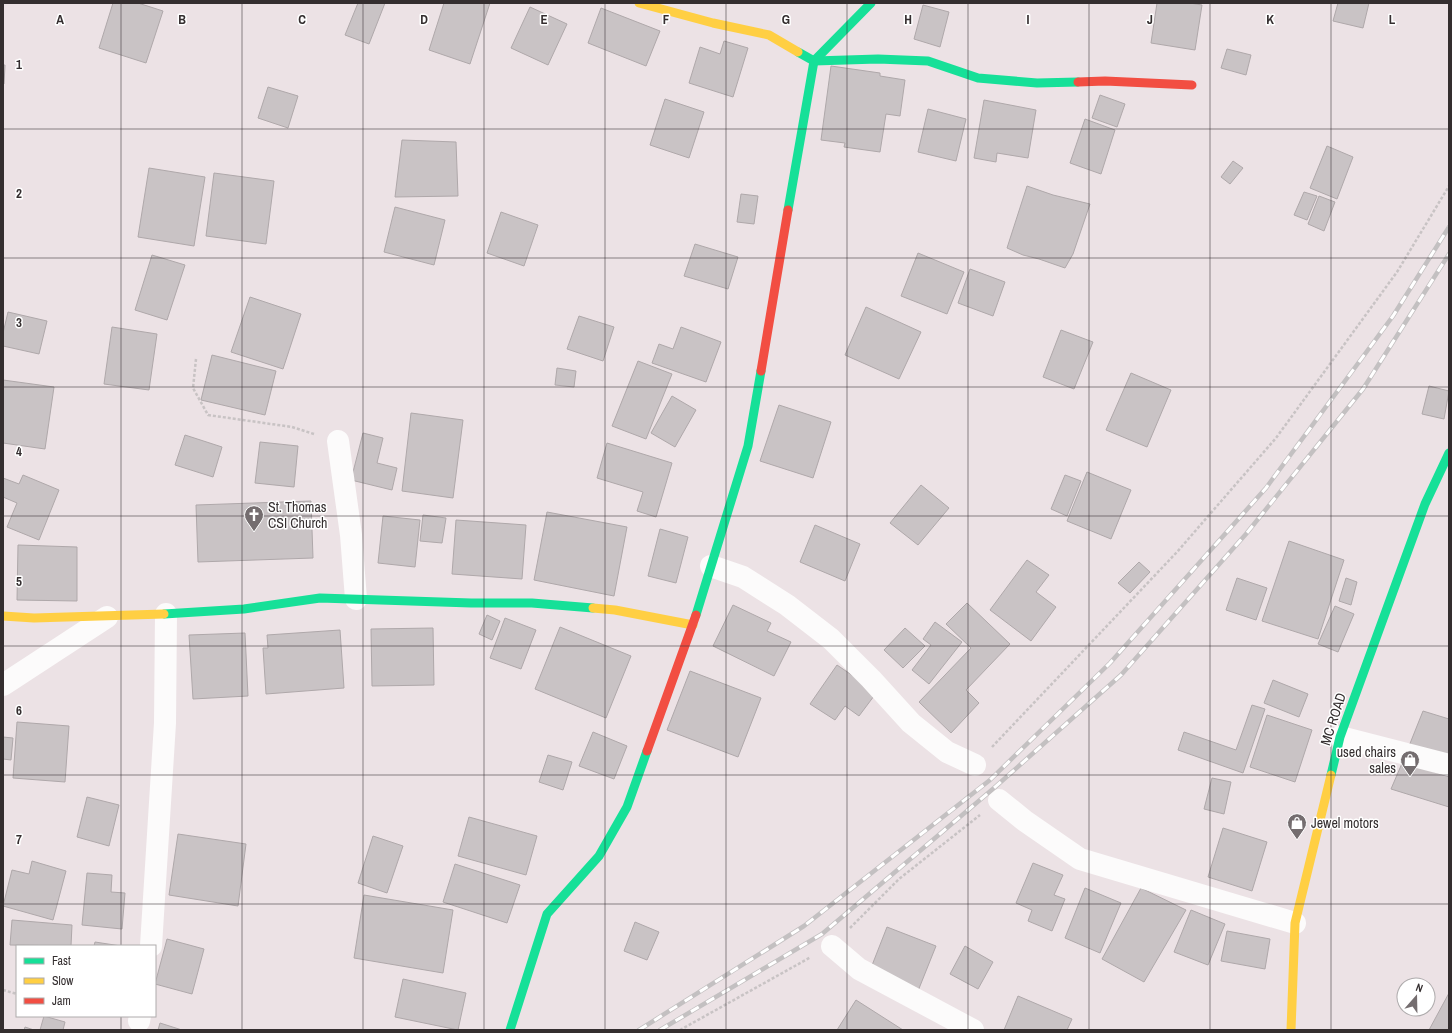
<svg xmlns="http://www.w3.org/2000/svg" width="1452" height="1033" viewBox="0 0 1452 1033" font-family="'Archivo Narrow',sans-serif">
<rect width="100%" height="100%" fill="#ece2e5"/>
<!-- building -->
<g fill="#c9c3c5" stroke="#afa8aa">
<path d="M113 3H138L163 11 146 63 99 48Z"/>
<path d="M358 3H385L369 44 345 35Z"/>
<path d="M444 3H490L470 64 429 50Z"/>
<path d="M1157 3H1190L1202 5 1195 50 1151 43Z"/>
<path d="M1338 3H1369L1363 28 1333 21Z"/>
<path d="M923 5 949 12 940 47 914 39Z"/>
<path d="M530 7 567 24 548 65 511 48Z"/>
<path d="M601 8 660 31 646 66 588 43Z"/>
<path d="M724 41 748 48 733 97 689 83 700 47 720 54Z"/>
<path d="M1227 49 1251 55 1246 75 1221 68Z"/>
<path d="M3 65H5L4 84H3Z"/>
<path d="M831 66 880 73V76L905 80 900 116 886 114 880 152 844 147 845 143 821 140Z"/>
<path d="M268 87 298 96 288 128 258 118Z"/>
<path d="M1100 95 1125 104 1117 127 1092 118Z"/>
<path d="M665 99 704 112 689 158 650 145Z"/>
<path d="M984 100 1036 110 1028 158 997 153 996 162 974 158Z"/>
<path d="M928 109 966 119 956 161 918 152Z"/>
<path d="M1085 119 1115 130 1101 174 1070 163Z"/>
<path d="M402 140 456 142 458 196 395 197Z"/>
<path d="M1327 146 1353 157 1337 199 1310 188Z"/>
<path d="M1233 161 1243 168 1230 184 1221 177Z"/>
<path d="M149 168 205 177 194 246 138 237Z"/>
<path d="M214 173 274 181 266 244 206 236Z"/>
<path d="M1027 186 1053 195 1090 204 1073 254 1065 268 1039 259 1023 255 1007 248Z"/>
<path d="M1304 192 1317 196 1307 220 1294 215Z"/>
<path d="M741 194 758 196 754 224 737 222Z"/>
<path d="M1319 196 1335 202 1324 231 1308 224Z"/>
<path d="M395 207 445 220 434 265 384 252Z"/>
<path d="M501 212 538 225 524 266 487 253Z"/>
<path d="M695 244 738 257 728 289 684 276Z"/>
<path d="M918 253 964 272 947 314 901 296Z"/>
<path d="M152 255 185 265 167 320 135 310Z"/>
<path d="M970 269 1005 282 993 316 958 303Z"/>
<path d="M250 297 301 314 283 369 231 352Z"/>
<path d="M866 307 921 332 899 379 845 355Z"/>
<path d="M8 312 47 321 39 354 3 346V333Z"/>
<path d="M579 316 614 327 603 361 567 349Z"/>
<path d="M112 327 157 334 149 390 104 384Z"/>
<path d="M681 327 721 342 706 382 652 363 659 344 673 349Z"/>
<path d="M1061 330 1093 342 1074 389 1043 377Z"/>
<path d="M212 355 276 371 265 415 201 400Z"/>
<path d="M638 361 672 374 646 439 612 426Z"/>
<path d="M557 368 576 371 574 387 555 385Z"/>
<path d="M1131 373 1171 390 1147 447 1106 430Z"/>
<path d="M3 380 54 387 45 449 3 443Z"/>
<path d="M1429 386 1449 391 1444 419 1422 414Z"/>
<path d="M672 396 696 410 675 447 651 433Z"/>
<path d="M779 405 831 422 813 478 760 461Z"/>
<path d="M411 413 463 420 453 498 402 491Z"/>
<path d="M363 433 383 438 377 463 397 468 392 490 351 480Z"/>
<path d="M185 435 222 447 213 477 175 465Z"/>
<path d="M260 442 298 446 294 487 255 483Z"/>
<path d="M607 443 672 463 656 517 637 511 643 492 597 478Z"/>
<path d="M1087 472 1131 490 1111 539 1067 521Z"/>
<path d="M23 475 59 490 39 540 7 527 17 503 3 497V478L19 484Z"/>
<path d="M1065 475 1081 481 1067 516 1051 509Z"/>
<path d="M921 485 949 508 918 545 890 523Z"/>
<path d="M311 501 313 558 198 562 196 505Z"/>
<path d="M547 512 627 527 614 596 534 580Z"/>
<path d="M423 515 446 518 442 543 420 541Z"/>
<path d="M383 516 420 520 415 567 378 563Z"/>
<path d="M456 520 526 525 522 579 452 574Z"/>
<path d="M815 525 860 544 845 581 800 562Z"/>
<path d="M660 529 688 537 676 583 648 576Z"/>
<path d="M1289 541 1344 560 1318 639 1262 621Z"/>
<path d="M18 545 77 547V601L17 600Z"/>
<path d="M1027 560 1049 575 1036 592 1056 607 1031 641 990 610Z"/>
<path d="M1139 562 1150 572 1130 593 1118 583Z"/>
<path d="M1237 578 1267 588 1256 620 1226 610Z"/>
<path d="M1346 578 1357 582 1351 605 1339 601Z"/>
<path d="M967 603 1010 644 966 690 979 703 951 733 919 702 971 648 946 624Z"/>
<path d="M733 605 771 623 767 631 791 642 774 676 713 646Z"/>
<path d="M1335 606 1354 614 1338 652 1318 644Z"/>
<path d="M487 615 500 621 492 640 479 634Z"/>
<path d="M505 618 536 630 521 669 490 658Z"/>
<path d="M935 622 962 642 929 684 912 670 931 645 923 639Z"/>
<path d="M560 627 631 656 606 718 535 689Z"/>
<path d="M433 628 434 685 372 686 371 629Z"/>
<path d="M905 628 925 646 903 668 884 650Z"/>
<path d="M340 630 344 688 266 694 263 648H268L267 635Z"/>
<path d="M245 633 248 696 193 699 189 635Z"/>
<path d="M837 665 877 692 859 716 845 706 835 720 810 704Z"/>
<path d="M690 671 761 698 738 757 667 730Z"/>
<path d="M1273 680 1308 694 1299 717 1264 703Z"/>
<path d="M1252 705 1265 709 1243 773 1178 750 1184 732 1236 750Z"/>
<path d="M1423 711 1449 719V760L1409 746Z"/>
<path d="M1267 715 1312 730 1295 782 1250 767Z"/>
<path d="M17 722 69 726 65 782 13 778Z"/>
<path d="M593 732 627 746 614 779 579 766Z"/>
<path d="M3 737 13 738 11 760 3 759Z"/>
<path d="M548 755 572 762 563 790 539 782Z"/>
<path d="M1403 761 1449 777V807L1391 789Z"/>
<path d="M1212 778 1231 782 1224 814 1204 809Z"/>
<path d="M87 797 119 805 109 846 77 837Z"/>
<path d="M469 817 537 836 526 875 458 856Z"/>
<path d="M1223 828 1267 842 1252 891 1208 877Z"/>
<path d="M178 834 246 844 238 906 169 895Z"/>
<path d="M373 836 403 846 387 893 358 883Z"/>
<path d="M32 861 66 871 53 920 3 906 12 870 29 874Z"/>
<path d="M1033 863 1063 875 1054 895 1065 899 1052 931 1028 921 1032 910 1016 903Z"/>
<path d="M455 864 520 885 507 923 443 902Z"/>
<path d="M87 873 112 875 111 892 125 893 122 929 82 925Z"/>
<path d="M1085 888 1121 903 1100 953 1065 938Z"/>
<path d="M1141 888 1186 910 1144 982 1102 959Z"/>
<path d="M364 895 453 910 443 973 354 958Z"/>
<path d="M1191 910 1225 924 1208 965 1174 952Z"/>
<path d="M12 920 72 925 71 946 10 945Z"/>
<path d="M635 922 659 932 647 960 624 951Z"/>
<path d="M887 927 936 946 918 991 869 973Z"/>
<path d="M1227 931 1270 939 1265 969 1221 961Z"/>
<path d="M167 939 204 949 192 994 155 984Z"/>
<path d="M95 942 121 946H94Z"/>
<path d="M965 946 993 962 978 989 950 974Z"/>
<path d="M403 979 466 993 458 1030 395 1017Z"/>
<path d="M1449 993V1030H1429Z"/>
<path d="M1018 996 1072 1019 1067 1030H1004Z"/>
<path d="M856 1000 903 1030H837Z"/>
<path d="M44 1016 65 1022 63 1030H40Z"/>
<path d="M160 1023 182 1030H158Z"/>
<path d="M25 1027 34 1030H24Z"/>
</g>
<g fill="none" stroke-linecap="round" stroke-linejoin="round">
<!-- path -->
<g stroke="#c8c3c4" stroke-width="2.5" stroke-dasharray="3 2" stroke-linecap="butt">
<path d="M196 359 193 388 208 415 292 427 314 434"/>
<path d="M992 747 1177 552 1276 438 1397 272 1449 186"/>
<path d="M850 928 899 879 980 815"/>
<path d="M3 990 17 994"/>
<path d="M680 1030 811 957"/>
</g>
<!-- street -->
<g stroke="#fcfbfb" stroke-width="22">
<path d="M338 441 351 535 356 599"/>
<path d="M711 566 743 577 787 605 831 639 871 679 911 723 947 752 975 765"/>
<path d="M3 685 107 617"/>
<path d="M1340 737 1449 765"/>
<path d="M999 800 1025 821 1080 859 1295 923"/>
<path d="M151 946 165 723 166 614"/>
<path d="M832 946 859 969 973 1030"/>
<path d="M139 1021 140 1016"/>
</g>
<!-- fast -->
<g stroke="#16e098" stroke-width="9">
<path d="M798 52 814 61 878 59 928 61 978 78 1037 83 1078 82"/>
<path d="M788 210 814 61 871 3"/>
<path d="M164 614 244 609 320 598 471 603H532L593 608"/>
<path d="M696 615 748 446 761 371"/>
<path d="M1331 775 1340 737 1425 504 1449 453"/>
<path d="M510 1030 547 914 599 856 627 807 647 751"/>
</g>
<!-- slow -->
<g stroke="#ffcf43" stroke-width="9">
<path d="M639 3 713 23 769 35 798 52"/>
<path d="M593 608 615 610 693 625"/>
<path d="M3 616 34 618 164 614"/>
<path d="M1291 1030 1295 923 1331 775"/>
</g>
<!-- jam -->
<g stroke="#f24e42" stroke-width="9">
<path d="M1078 82 1105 81 1192 85"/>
<path d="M761 371 788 210"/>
<path d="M647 751 696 615"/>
</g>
<!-- rail casing -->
<g stroke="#c3c0c1" stroke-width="4.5">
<g id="rail">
<path d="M639 1030 804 926 990 780 1110 663 1266 488 1393 316 1449 227"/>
<path d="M660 1030 822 934 994 788 1121 675 1246 534 1363 389 1449 254"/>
</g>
</g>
<!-- rail -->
<use href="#rail" stroke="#fff" stroke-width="3" stroke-dasharray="9" stroke-linecap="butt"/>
</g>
<!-- grid -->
<path fill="none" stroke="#342e2f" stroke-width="1" stroke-opacity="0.55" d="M121 3V946M242 3V1030M363 3V1030M484 3V1030M605 3V1030M726 3V1030M847 3V1030M968 3V1030M1089 3V1030M1210 3V1030M1331 3V1030M3 129H1449M3 258H1449M3 387H1449M3 516H1449M3 646H1449M3 775H1449M3 904H1449M121 1016V1030"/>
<!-- icons -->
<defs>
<g id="church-pin" transform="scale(1)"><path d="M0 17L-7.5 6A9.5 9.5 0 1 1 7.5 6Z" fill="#746d6f" stroke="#fff"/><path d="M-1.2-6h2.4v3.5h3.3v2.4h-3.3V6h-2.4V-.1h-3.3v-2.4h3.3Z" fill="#fff"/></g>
<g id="shop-pin" transform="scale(1)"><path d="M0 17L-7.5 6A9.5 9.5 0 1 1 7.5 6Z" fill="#746d6f" stroke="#fff"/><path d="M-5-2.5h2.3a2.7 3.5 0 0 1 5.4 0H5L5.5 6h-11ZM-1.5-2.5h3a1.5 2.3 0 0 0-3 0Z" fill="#fff"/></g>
</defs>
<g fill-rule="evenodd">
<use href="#church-pin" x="254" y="515"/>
<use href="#shop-pin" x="1410" y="760"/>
<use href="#shop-pin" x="1297" y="823"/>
</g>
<g text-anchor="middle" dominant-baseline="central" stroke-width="3" stroke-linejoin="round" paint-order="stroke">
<!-- poi labels -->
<g font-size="14" fill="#342e2f" stroke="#fff" text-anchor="start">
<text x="268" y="507">St. Thomas<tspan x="268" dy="16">CSI Church</tspan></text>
<text x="1396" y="752" text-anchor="end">used chairs<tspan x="1396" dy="16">sales</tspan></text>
<text x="1311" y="823">Jewel motors</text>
</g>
<!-- street labels -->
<g font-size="14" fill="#342e2f" stroke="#fff">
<text transform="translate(1333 719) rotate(-72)">MC ROAD</text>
</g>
</g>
<g font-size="13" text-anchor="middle" font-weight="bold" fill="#342e2f" stroke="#fff" stroke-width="3" stroke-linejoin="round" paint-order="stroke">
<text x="60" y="24">A</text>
<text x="182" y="24">B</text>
<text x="302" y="24">C</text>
<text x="424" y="24">D</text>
<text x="544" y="24">E</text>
<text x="666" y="24">F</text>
<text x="786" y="24">G</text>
<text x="908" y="24">H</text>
<text x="1028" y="24">I</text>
<text x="1150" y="24">J</text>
<text x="1270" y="24">K</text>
<text x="1392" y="24">L</text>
<text x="19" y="69">1</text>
<text x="19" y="198">2</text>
<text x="19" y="327">3</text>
<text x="19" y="456">4</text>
<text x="19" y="586">5</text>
<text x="19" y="715">6</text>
<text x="19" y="844">7</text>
</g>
<!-- border -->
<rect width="1452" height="1033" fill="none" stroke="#342e2f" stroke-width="8"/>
<!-- legend -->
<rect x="16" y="945" width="140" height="72" fill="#ffffff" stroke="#aeabac"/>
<rect x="24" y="958" width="20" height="6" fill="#16e098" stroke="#aeabac"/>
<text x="52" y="965" font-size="12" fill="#342e2f">Fast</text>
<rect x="24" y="978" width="20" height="6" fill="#ffcf43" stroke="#aeabac"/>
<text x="52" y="985" font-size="12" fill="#342e2f">Slow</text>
<rect x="24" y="998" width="20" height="6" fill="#f24e42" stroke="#aeabac"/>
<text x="52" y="1005" font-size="12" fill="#342e2f">Jam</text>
<!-- north arrow -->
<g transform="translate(1416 997) rotate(20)"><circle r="19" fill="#ffffff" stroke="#aeabac"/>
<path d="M0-3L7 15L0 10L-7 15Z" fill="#746d6f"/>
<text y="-6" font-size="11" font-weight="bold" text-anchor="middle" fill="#342e2f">N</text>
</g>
</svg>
